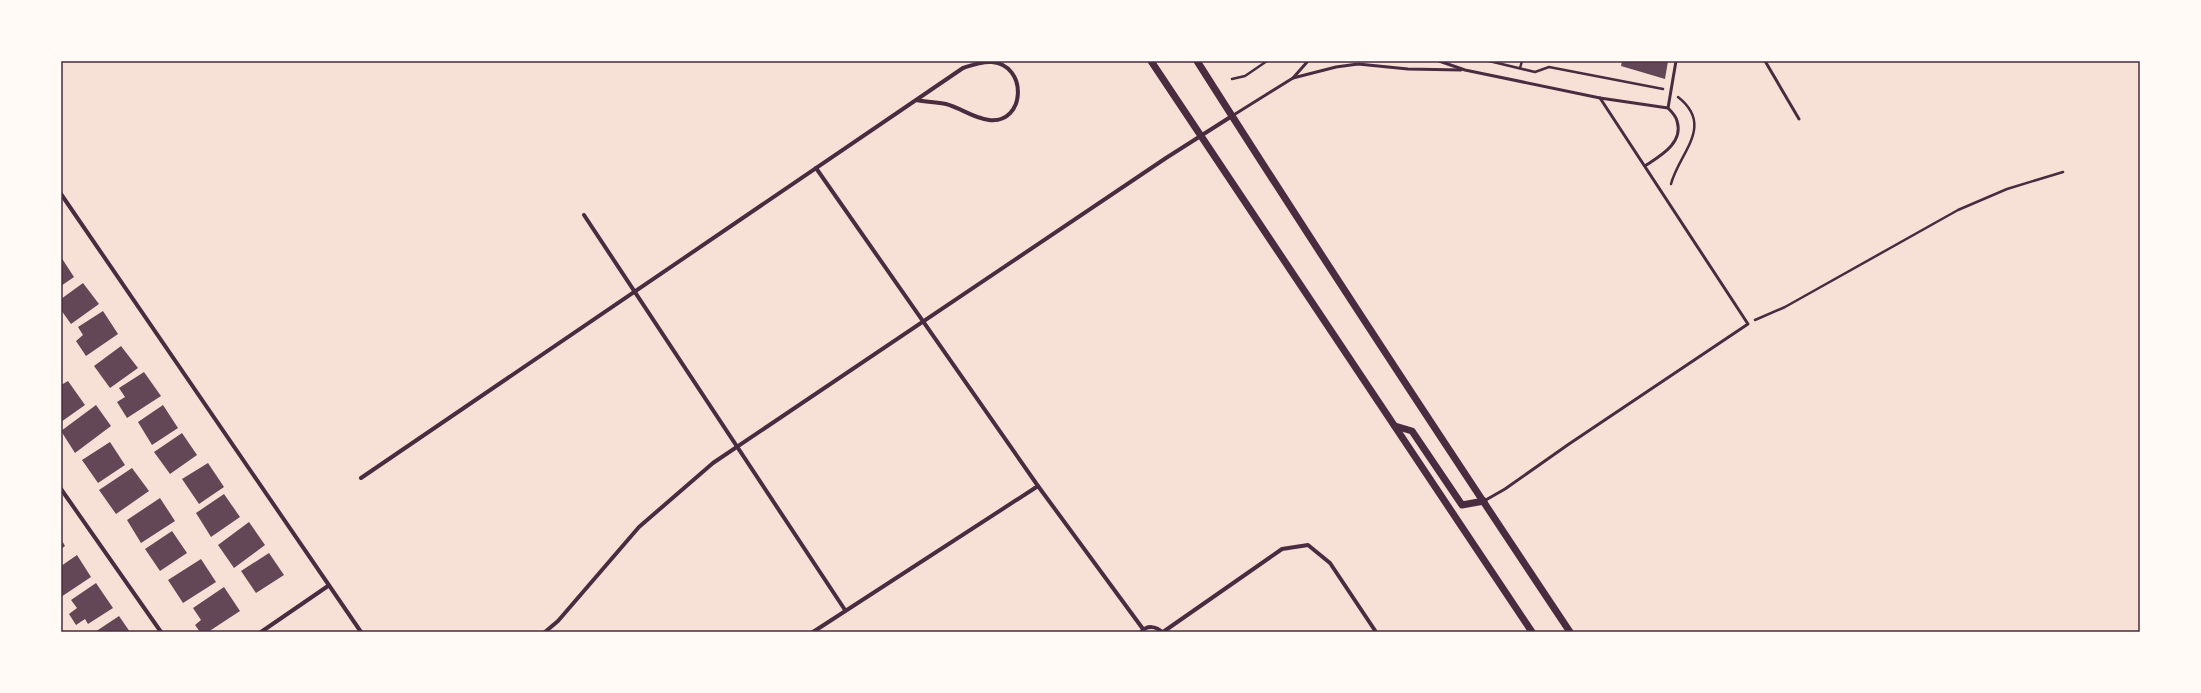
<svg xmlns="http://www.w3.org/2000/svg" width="2201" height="693" viewBox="0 0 2201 693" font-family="Arial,sans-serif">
<rect width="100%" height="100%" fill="#f7e1d7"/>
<!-- building -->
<g fill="#644757">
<path d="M1622 61H1668L1665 79 1621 66Z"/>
<path d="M61 257 74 277 61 286Z"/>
<path d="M83 283 99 304 71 324 61 310V299Z"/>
<path d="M103 311 118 334 86 356 76 341 83 335 78 327Z"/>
<path d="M121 346 138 368 110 388 94 366Z"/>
<path d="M144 372 161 396 127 418 117 402 125 397 119 388Z"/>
<path d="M68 381 85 405 61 422V385Z"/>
<path d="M96 405 111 426 75 453 61 431Z"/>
<path d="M163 405 178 428 152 445 138 422Z"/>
<path d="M182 433 197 455 170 474 154 452Z"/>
<path d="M110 442 125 465 98 483 82 460Z"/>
<path d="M208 463 224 487 199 504 182 479Z"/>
<path d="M132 468 149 491 116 514 99 490Z"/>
<path d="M224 494 240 517 211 537 196 513Z"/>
<path d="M160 498 175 521 141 543 127 520Z"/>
<path d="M249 522 265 545 234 568 218 545Z"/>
<path d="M172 531 187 553 160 571 145 549Z"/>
<path d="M61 539 65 546 61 549Z"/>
<path d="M269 553 284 575 256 593 241 571Z"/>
<path d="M77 555 91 577 61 597V566Z"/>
<path d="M201 559 216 582 183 603 168 580Z"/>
<path d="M96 583 113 608 88 624 85 619 76 625 69 614 77 608 71 600Z"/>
<path d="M224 587 240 611 208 632H200L195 625 201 620 193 608Z"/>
<path d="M119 616 130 632H95Z"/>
</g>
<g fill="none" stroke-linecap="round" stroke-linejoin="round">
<!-- path -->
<g stroke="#4a2c40" stroke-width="2.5">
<path d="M1489 61 1535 72 1549 67 1663 89"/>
<path d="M1520 68 1522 61"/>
<path d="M1232 79 1245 76 1267 61"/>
<path d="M1671 184C1679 153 1715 126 1678 97"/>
<path d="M1755 320 1785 307 1958 210 2007 189 2063 172"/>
</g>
<!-- service -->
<g stroke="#4a2c40" stroke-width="3">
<path d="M1439 61 1465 70 1600 98 1748 324 1569 444 1505 489 1484 501"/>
<path d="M1765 61 1799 119"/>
<path d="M1293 78 1336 67 1358 64 1408 69 1461 70"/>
<path d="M1600 98 1668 108C1671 111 1676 116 1677 121 1684 143 1660 156 1645 166"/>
<path d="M1668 108 1676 61"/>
<path d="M1232 116 1293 78 1308 61"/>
</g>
<!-- minor -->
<g stroke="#4a2c40" stroke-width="4">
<path d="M816 168 1038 486 1143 629"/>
<path d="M61 194 361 632"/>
<path d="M584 215 845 610"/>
<path d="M361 478 963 68C972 65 982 61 992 62 1028 65 1026 124 989 120 973 118 961 108 946 104 936 102 926 102 916 100"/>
<path d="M61 489 161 632"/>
<path d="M261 632 328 586"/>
<path d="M545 632 558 621 639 527 713 463 1166 158 1232 116"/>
<path d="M813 632 1038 486"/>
<path d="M1141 632C1147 625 1156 626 1162 632"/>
<path d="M1163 632 1282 549 1308 545 1330 563 1376 632"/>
</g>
<!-- tertiary -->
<g stroke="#4a2c40" stroke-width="7">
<path d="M1151 61 1532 632"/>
<path d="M1197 61C1319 253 1444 443 1570 632"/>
<path d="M1395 426 1412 431 1462 505 1484 501"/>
</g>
</g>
<!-- border -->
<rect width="2201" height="693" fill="none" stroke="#fffaf5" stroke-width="124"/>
<rect x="62" y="62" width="2077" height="569" fill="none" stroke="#4a2c40" stroke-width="1.5"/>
</svg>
